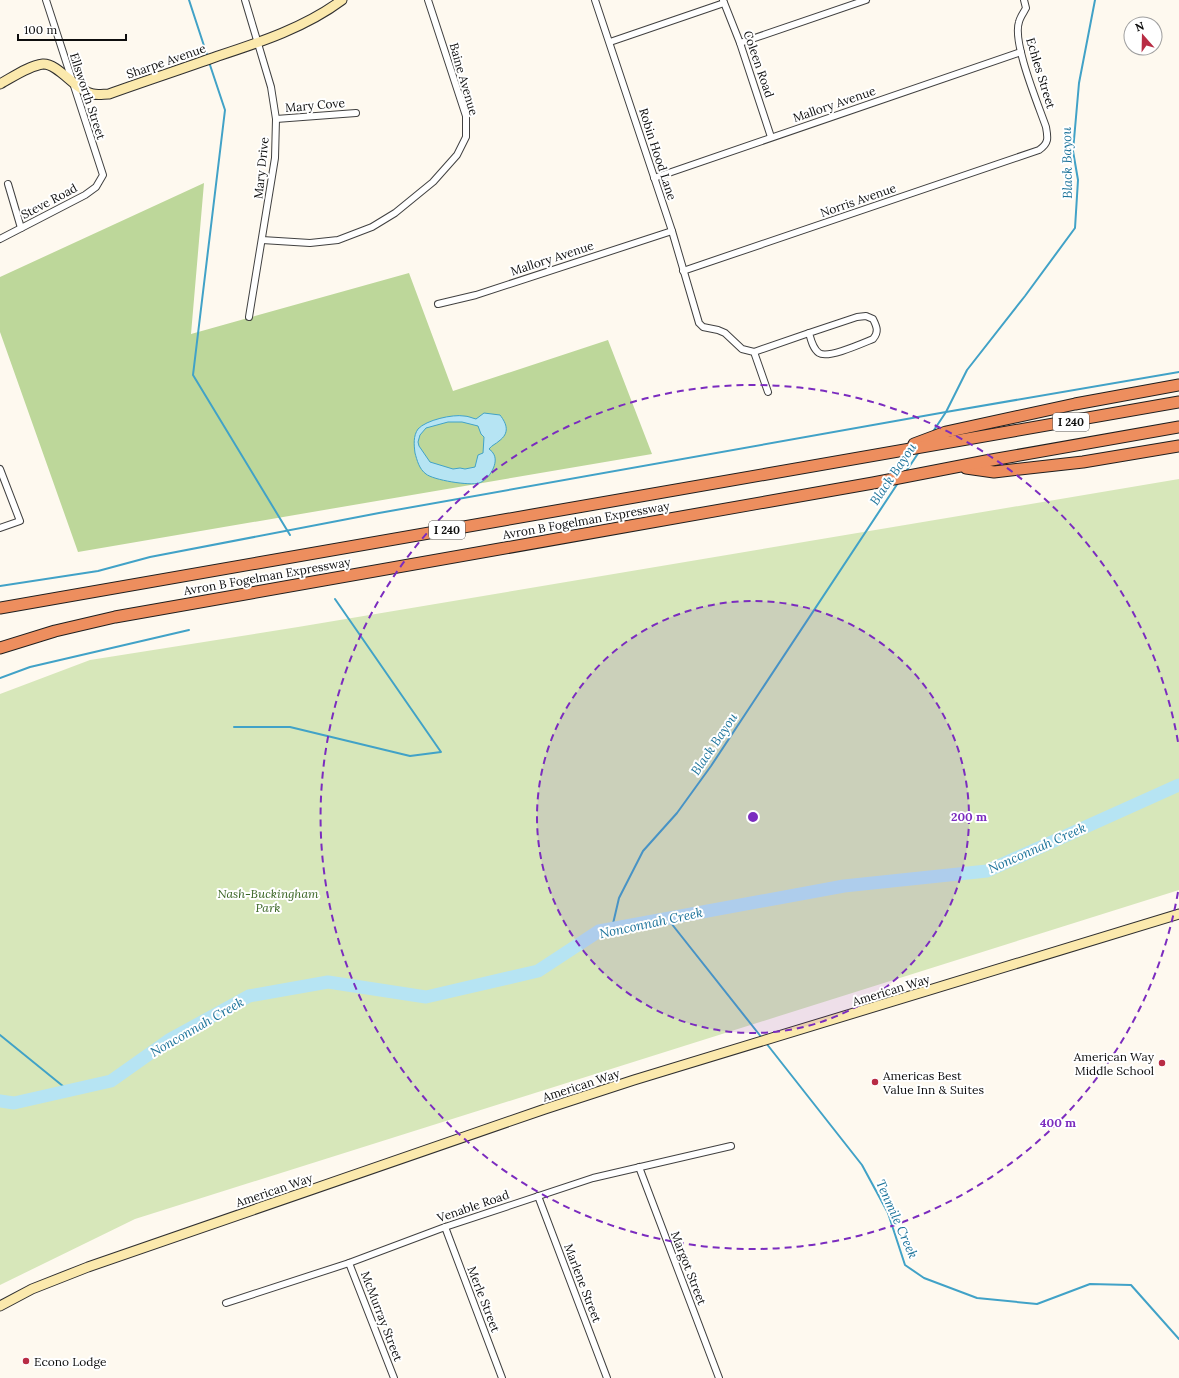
<svg xmlns="http://www.w3.org/2000/svg" width="1179" height="1378" viewBox="0 0 1179 1378" font-family="Lora,serif">
<rect width="100%" height="100%" fill="#fef9ef"/>
<!-- green -->
<path fill="#d7e7ba" d="M1179 479V890L135 1219 0 1285V694L90 660 298 627Z"/>
<!-- forest -->
<path fill="#bdd79a" d="M204 183 191 334 409 273 453 391 608 340 652 454 78 552 0 332V277Z"/>
<!-- water -->
<path fill="#b6e4f3" stroke="#41a2c7" fill-rule="evenodd" d="M484 413 500 415C507 424 510 433 499 441 496 444 492 445 489 449 490 450 492 451 493 453 500 462 489 480 479 483 470 486 433 480 426 474 419 469 417 460 415 453 414 445 413 436 418 429 426 420 453 414 464 416 468 416 472 418 476 419ZM448 422H462L478 426 481 434 484 437 483 453 478 455 475 467 465 469 460 468 453 469 430 462 419 446 418 442 420 435 426 428Z"/>
<g fill="none" stroke-linecap="round" stroke-linejoin="round">
<!-- stream -->
<g stroke="#41a2c7" stroke-width="2">
<path d="M189 0 208 58"/>
<path d="M209 62 225 110 193 375 290 535"/>
<path d="M932 433 946 412 967 370 1025 296 1075 228 1078 180 1073 151 1079 83 1095 0"/>
<path d="M905 473 919 452"/>
<path d="M0 586 98 571 150 557 379 513 946 412 1179 372"/>
<path d="M0 678 30 667 189 630"/>
<path d="M234 727H290L410 756 441 752 335 599"/>
<path d="M667 918 762 1038"/>
<path d="M612 928 619 898 643 851 677 813 711 766 898 483"/>
<path d="M0 1035 69 1091"/>
<path d="M766 1043 862 1165 888 1213 905 1265 924 1278 977 1298 1037 1304 1090 1284 1131 1285 1179 1339"/>
</g>
<!-- river -->
<path stroke="#b6e4f3" stroke-width="13" d="M0 1101 14 1103 111 1081 169 1040 249 996 328 982 426 997 538 971 599 931 844 886 987 871 1179 785"/>
<!-- street casing -->
<g stroke="#414141" stroke-width="8">
<g id="street">
<path d="M245 0 271 87 276 119 275 158 249 317"/>
<path d="M595 0 672 231 699 323 703 327 718 330 725 333 742 349 754 352 768 392"/>
<path d="M723 0 740 43 771 137"/>
<path d="M610 42 724 3"/>
<path d="M740 43 866 0"/>
<path d="M276 119 356 113"/>
<path d="M654 178 1021 52"/>
<path d="M8 184 21 228"/>
<path d="M0 239 85 195 96 187 103 175 46 0"/>
<path d="M262 240 310 243 338 240 372 227 395 213 433 182 457 155 466 137V116L428 0"/>
<path d="M683 271 1039 150C1049 143 1048 138 1046 127 1038 104 1012 42 1019 22 1020 17 1024 12 1026 8L1024 0"/>
<path d="M438 304 476 295 672 231"/>
<path d="M866 316 873 319C877 327 879 332 873 339 863 343 828 359 819 353 813 349 811 340 809 333L857 317Z"/>
<path d="M754 352 809 333"/>
<path d="M0 469 20 521 0 528"/>
<path d="M639 1167 719 1378"/>
<path d="M538 1196 607 1378"/>
<path d="M445 1227 502 1378"/>
<path d="M349 1263 394 1378"/>
<path d="M226 1303 349 1263 445 1227 593 1178 731 1146"/>
</g>
</g>
<!-- secondary casing -->
<g stroke="#303030" stroke-width="11">
<g id="secondary">
<path d="M0 84C13 77 28 66 43 64 58 63 76 91 93 94 98 95 104 94 109 94 145 81 182 69 218 56 261 42 306 27 342 0"/>
<path d="M0 1306 32 1289 88 1267 545 1109 634 1080 1179 914"/>
</g>
</g>
<!-- highway casing -->
<g stroke="#1f1f1f" stroke-width="13">
<g id="highway">
<path d="M914 444 946 432 1075 404 1179 385"/>
<path d="M966 468 994 472 1083 462 1179 446"/>
<path d="M0 608 1179 402"/>
<path d="M0 648 55 631 115 617 873 483 986 461 1179 427"/>
</g>
</g>
<!-- street -->
<use href="#street" stroke="#fff" stroke-width="6"/>
<!-- secondary -->
<use href="#secondary" stroke="#fbe9ad" stroke-width="9"/>
<!-- highway -->
<use href="#highway" stroke="#ed8e5e" stroke-width="11"/>
</g>
<!-- distance rings -->
<circle cx="753" cy="817" r="216" fill="#7b2cbf" fill-opacity=".12"/>
<g fill="none" stroke="#7b2cbf" stroke-width="2" stroke-dasharray="7 5">
<circle cx="753" cy="817" r="216"/>
<path d="M1178 892A432 432 0 1 1 1178 742"/>
</g>
<!-- markers -->
<g fill="#b82c44" stroke="#fff" stroke-width="1.5">
<circle cx="1162" cy="1063" r="4"/>
<circle cx="875" cy="1082" r="4"/>
<circle cx="26" cy="1361" r="4"/>
</g>
<g text-anchor="middle" dominant-baseline="central" stroke-width="4" stroke-linejoin="round" paint-order="stroke">
<!-- shield labels -->
<g fill="#fff" stroke="#565656" stroke-width="1">
<rect x="1053" y="413" width="36" height="18" rx="3"/>
<rect x="429" y="521" width="36" height="18" rx="3"/>
</g>
<g font-size="11" font-weight="bold" fill="#0e0e0e">
<text x="1071" y="422">I 240</text>
<text x="447" y="530">I 240</text>
</g>
<!-- street labels -->
<g font-size="12" fill="#0e0e0e" stroke="#fff">
<text transform="translate(166 61) rotate(-19)">Sharpe Avenue</text>
<text transform="translate(759 64) rotate(71)">Coleen Road</text>
<text transform="translate(1041 73) rotate(73)">Echles Street</text>
<text transform="translate(464 79) rotate(74)">Baine Avenue</text>
<text transform="translate(88 96) rotate(72)">Ellsworth Street</text>
<text transform="translate(834 104) rotate(-19)">Mallory Avenue</text>
<text transform="translate(315 105) rotate(-5)">Mary Cove</text>
<text transform="translate(658 154) rotate(72)">Robin Hood Lane</text>
<text transform="translate(261 168) rotate(-84)">Mary Drive</text>
<text transform="translate(858 200) rotate(-19)">Norris Avenue</text>
<text transform="translate(49 201) rotate(-28)">Steve Road</text>
<text transform="translate(552 258) rotate(-18)">Mallory Avenue</text>
<text transform="translate(586 520) rotate(-10)">Avron B Fogelman Expressway</text>
<text transform="translate(267 576) rotate(-10)">Avron B Fogelman Expressway</text>
<text transform="translate(891 990) rotate(-17)">American Way</text>
<text transform="translate(581 1085) rotate(-18)">American Way</text>
<text transform="translate(274 1190) rotate(-19)">American Way</text>
<text transform="translate(473 1206) rotate(-19)">Venable Road</text>
<text transform="translate(689 1268) rotate(69)">Margot Street</text>
<text transform="translate(583 1283) rotate(69)">Marlene Street</text>
<text transform="translate(484 1299) rotate(69)">Merle Street</text>
<text transform="translate(382 1316) rotate(69)">McMurray Street</text>
</g>
<!-- park labels -->
<g font-size="12" font-style="italic" fill="#376321" stroke="#fff">
<text x="268" y="893">Nash-Buckingham<tspan x="268" dy="14">Park</tspan></text>
</g>
<!-- poi labels -->
<g font-size="12" fill="#0e0e0e" stroke="#fff" text-anchor="start">
<text x="1154" y="1056" text-anchor="end">American Way<tspan x="1154" dy="14">Middle School</tspan></text>
<text x="883" y="1075">Americas Best<tspan x="883" dy="14">Value Inn &amp; Suites</tspan></text>
<text x="34" y="1361">Econo Lodge</text>
</g>
<!-- water labels -->
<g font-size="13" font-style="italic" fill="#1c739a" stroke="#fff">
<text transform="translate(1067 163) rotate(-91)">Black Bayou</text>
<text transform="translate(893 474) rotate(-56)">Black Bayou</text>
<text transform="translate(714 744) rotate(-56)">Black Bayou</text>
<text transform="translate(1037 848) rotate(-24)">Nonconnah Creek</text>
<text transform="translate(651 923) rotate(-12)">Nonconnah Creek</text>
<text transform="translate(197 1027) rotate(-30)">Nonconnah Creek</text>
<text transform="translate(897 1219) rotate(66)">Tenmile Creek</text>
</g>
</g>
<circle cx="753" cy="817" r="6" fill="#7b2cbf" stroke="#fff" stroke-width="2"/>
<g font-size="12" text-anchor="middle" font-weight="bold" fill="#7b2cbf" stroke="#fff" stroke-width="4" stroke-linejoin="round" paint-order="stroke">
<text x="969" y="821">200 m</text>
<text x="1058" y="1127">400 m</text>
</g>
<!-- north arrow -->
<g transform="translate(1143 36) rotate(340)"><circle r="19" fill="#ffffff" stroke="#9f9f9f"/>
<path d="M0-3L7 15L0 10L-7 15Z" fill="#b82c44"/>
<text y="-6" font-size="11" font-weight="bold" text-anchor="middle" fill="#0e0e0e">N</text>
</g>
<!-- scale -->
<path d="M18 34v6h108v-6" fill="none" stroke="#0e0e0e" stroke-width="2"/>
<text x="24" y="34" font-size="12" fill="#0e0e0e" stroke="#ffffff" stroke-width="3" paint-order="stroke">100 m</text>
</svg>
